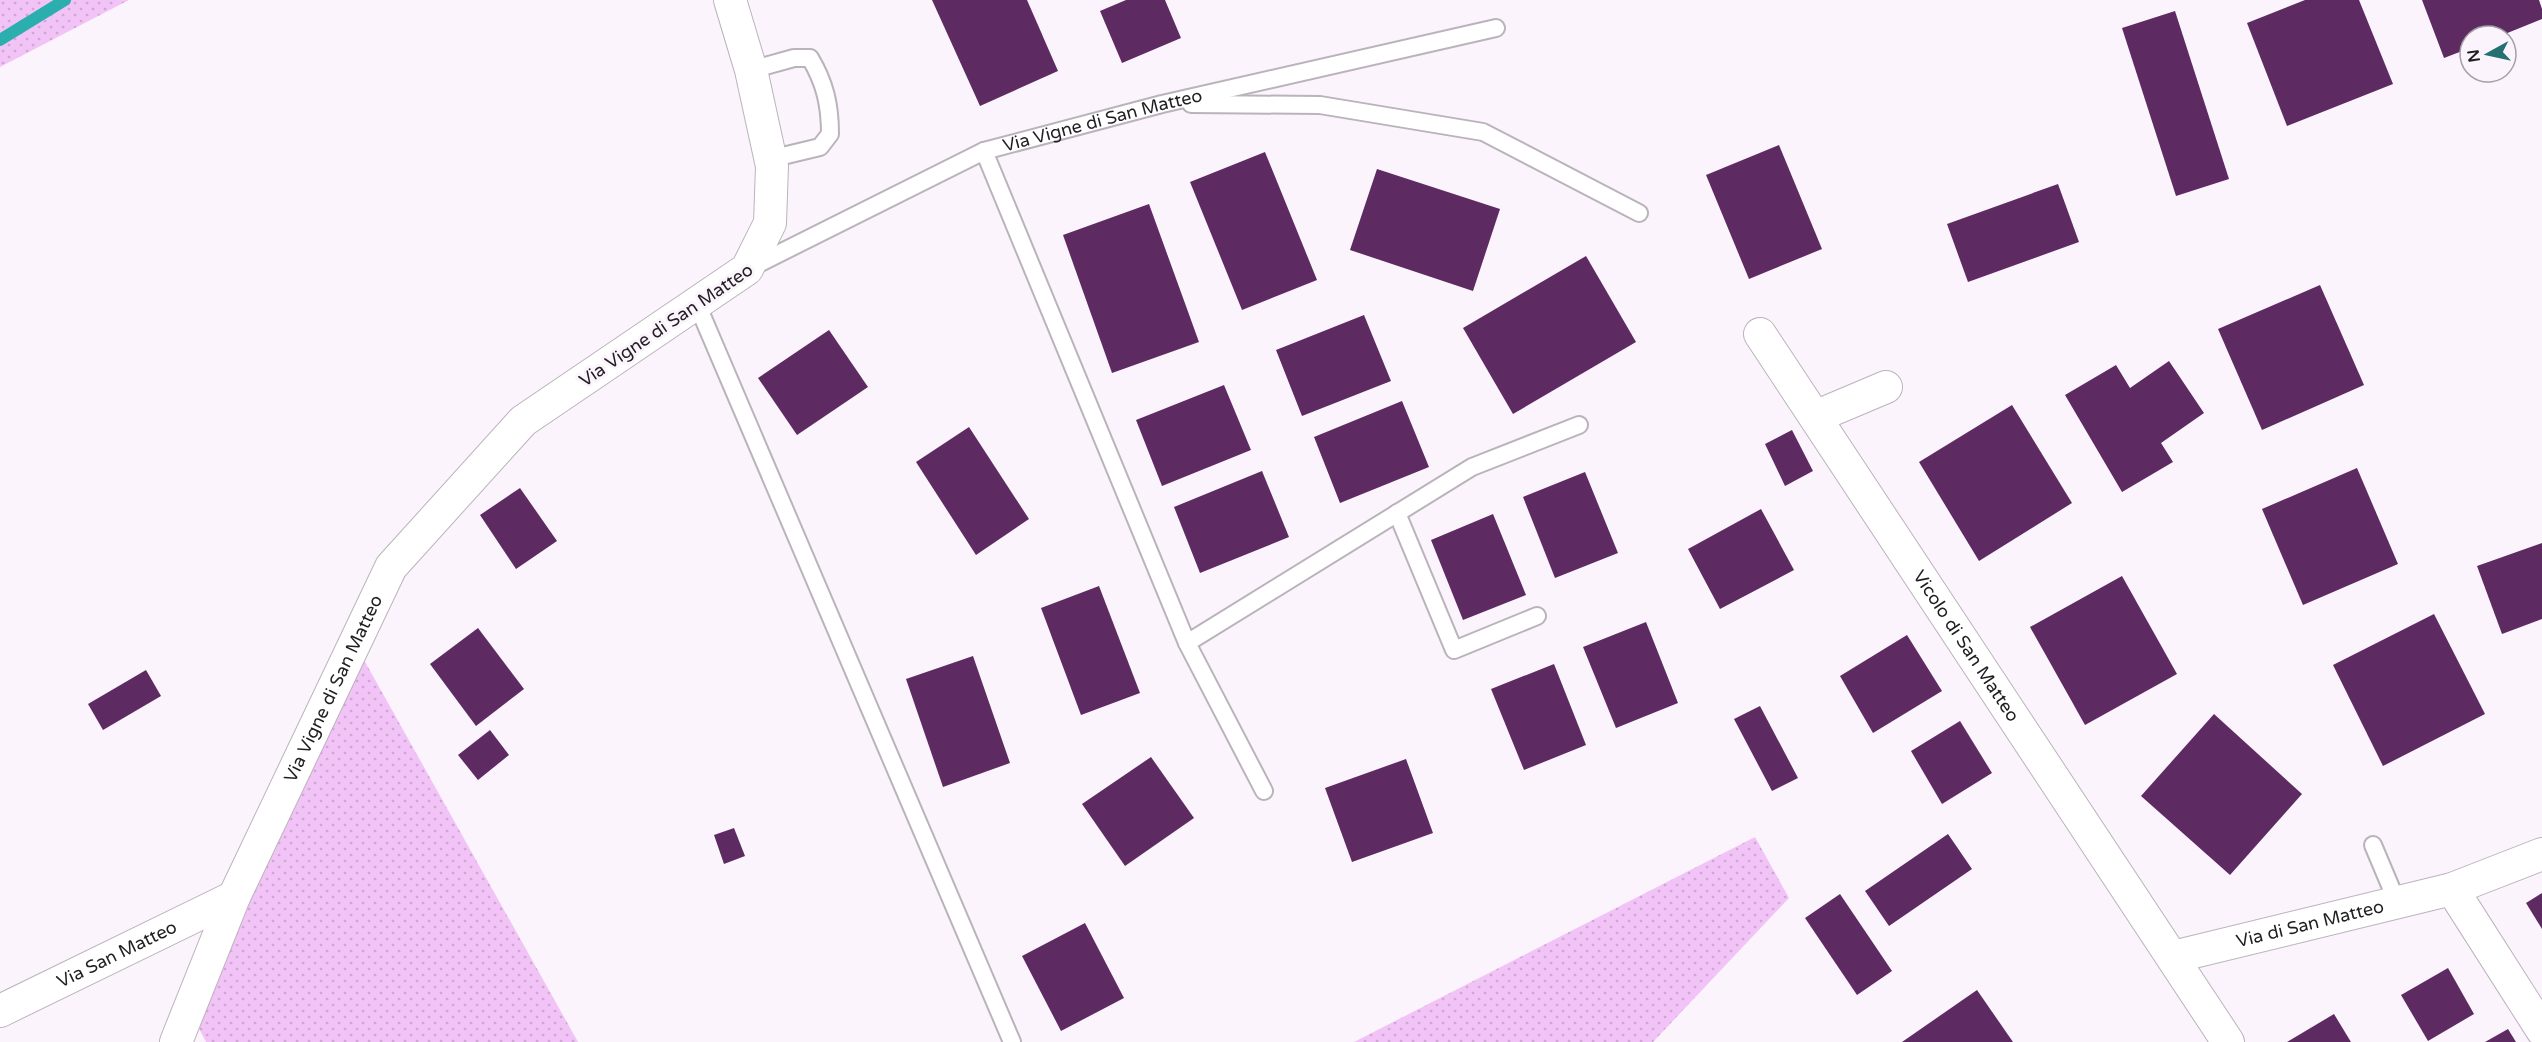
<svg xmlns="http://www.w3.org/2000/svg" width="2542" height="1042" viewBox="0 0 2542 1042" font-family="'Varela Round',sans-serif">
<defs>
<pattern id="grass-dots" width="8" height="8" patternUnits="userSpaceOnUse" patternTransform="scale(1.5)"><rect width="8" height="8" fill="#f1c3f6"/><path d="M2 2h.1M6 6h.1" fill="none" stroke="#cea7d3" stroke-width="1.8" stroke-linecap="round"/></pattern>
</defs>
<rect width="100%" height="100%" fill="#fcf4fd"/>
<!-- grass -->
<g fill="url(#grass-dots)">
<path d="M0 0H129L0 67Z"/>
<path d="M355 644 578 1042H206L189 1009Z"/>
<path d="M1755 837 1789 898 1653 1042H1354Z"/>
</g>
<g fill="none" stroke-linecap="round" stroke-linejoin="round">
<!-- stream -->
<path stroke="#2baeae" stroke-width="12" d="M0 40 65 0"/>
</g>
<!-- building -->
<g fill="#5d2b62">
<path d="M932 0H1027L1058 71 980 106Z"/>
<path d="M1126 0H1165L1181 38 1122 63 1100 11Z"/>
<path d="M2305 0H2359L2393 84 2287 126 2247 23Z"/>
<path d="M2422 0H2539L2542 9V19L2500 36H2470V48L2444 58Z"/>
<path d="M2175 11 2229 179 2176 196 2122 28Z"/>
<path d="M1779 145 1822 249 1749 279 1706 175Z"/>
<path d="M1265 152 1317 280 1242 310 1190 182Z"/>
<path d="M1377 169 1500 209 1473 291 1350 250Z"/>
<path d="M2058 184 2079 242 1968 282 1947 224Z"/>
<path d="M1149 204 1199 342 1112 373 1063 235Z"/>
<path d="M1586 256 1636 342 1513 414 1463 328Z"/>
<path d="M2320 285 2364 385 2262 430 2218 329Z"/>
<path d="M1364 315 1391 381 1302 416 1276 350Z"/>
<path d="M829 330 868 387 797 435 758 378Z"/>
<path d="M2169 361 2204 413 2161 443 2173 462 2122 492 2065 395 2116 365 2130 388Z"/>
<path d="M1224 385 1251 450 1162 486 1136 420Z"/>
<path d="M1402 401 1429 467 1340 503 1314 437Z"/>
<path d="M2012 405 2072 503 1979 561 1919 462Z"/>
<path d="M969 427 1029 519 976 555 916 462Z"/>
<path d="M1792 430 1813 471 1785 486 1765 444Z"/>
<path d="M2357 468 2398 564 2303 605 2262 509Z"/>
<path d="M1262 471 1289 537 1200 573 1174 507Z"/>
<path d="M1585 472 1618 553 1555 578 1523 497Z"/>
<path d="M520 488 557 541 516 569 480 515Z"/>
<path d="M1761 509 1794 570 1720 609 1688 549Z"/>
<path d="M1493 514 1526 595 1463 620 1431 540Z"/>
<path d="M2542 543V619L2502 634 2477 566Z"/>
<path d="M2122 576 2177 674 2085 725 2030 627Z"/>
<path d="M1099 586 1140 693 1081 715 1041 608Z"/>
<path d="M2434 614 2485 714 2383 766 2333 665Z"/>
<path d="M1646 622 1678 703 1616 728 1583 647Z"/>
<path d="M478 628 524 689 476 726 430 664Z"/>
<path d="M1907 635 1942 691 1873 733 1840 676Z"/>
<path d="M973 656 1010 763 943 787 906 679Z"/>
<path d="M1554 664 1586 745 1524 770 1491 689Z"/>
<path d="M146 670 161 696 103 730 88 704Z"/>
<path d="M1760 706 1798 778 1772 791 1734 719Z"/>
<path d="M2214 714 2302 794 2230 875 2141 796Z"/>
<path d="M1960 721 1992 773 1942 804 1911 751Z"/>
<path d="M490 730 509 755 478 780 458 755Z"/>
<path d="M1151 757 1194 818 1125 866 1082 804Z"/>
<path d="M1406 759 1433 833 1352 862 1325 788Z"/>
<path d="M734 828 745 856 724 864 714 835Z"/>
<path d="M1948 834 1972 869 1889 926 1865 891Z"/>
<path d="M2542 893V929L2526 903Z"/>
<path d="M1840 894 1892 971 1857 995 1805 918Z"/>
<path d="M1085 923 1124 998 1061 1031 1022 956Z"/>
<path d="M2448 968 2474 1014 2428 1041 2401 995Z"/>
<path d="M1977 990 2013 1042H1902Z"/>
<path d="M2334 1014 2351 1042H2287Z"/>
<path d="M2508 1029 2516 1042H2485Z"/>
</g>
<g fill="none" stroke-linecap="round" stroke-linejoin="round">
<!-- lane casing -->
<g stroke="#bbb3bb" stroke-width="20">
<g id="lane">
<path d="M751 70 794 58H810C825 83 830 105 830 134L820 147 770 159"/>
<path d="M1191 104 1320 105 1483 132 1639 213"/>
<path d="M984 151 1187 643 1472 467 1579 425"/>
<path id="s1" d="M750 268 984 151 1162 104 1496 28"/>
<path d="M697 304 1012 1042"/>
<path d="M1397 513 1454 650 1537 616"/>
<path d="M1187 643 1264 791"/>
<path d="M2373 845 2397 902"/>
</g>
</g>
<!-- street casing -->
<g stroke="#bbb3bb" stroke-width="34">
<g id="street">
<path id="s2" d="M1760 334 2228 1042"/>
<path d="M1815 417 1886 387"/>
<path d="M2452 889 2542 1030"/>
<path id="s3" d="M2173 957 2452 889 2542 854"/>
<path id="s4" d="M0 1011 234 897"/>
<path id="s5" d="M176 1042 234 897 391 567 523 421 747 269 770 223 772 166 751 70 730 0"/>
</g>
</g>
<!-- lane -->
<use href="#lane" stroke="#fff" stroke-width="16"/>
<!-- street -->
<use href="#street" stroke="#fff" stroke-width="32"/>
</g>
<g text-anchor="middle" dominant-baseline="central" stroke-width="6" stroke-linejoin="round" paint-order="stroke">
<!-- street labels -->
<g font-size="18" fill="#201e21" stroke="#fcf4fd">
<text stroke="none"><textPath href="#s1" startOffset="384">Via Vigne di San Matteo</textPath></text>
<text transform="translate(666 325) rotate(-34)">Via Vigne di San Matteo</text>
<text stroke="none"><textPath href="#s2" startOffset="374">Vicolo di San Matteo</textPath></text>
<text stroke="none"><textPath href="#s5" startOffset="387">Via Vigne di San Matteo</textPath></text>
<text stroke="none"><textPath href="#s3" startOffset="141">Via di San Matteo</textPath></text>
<text stroke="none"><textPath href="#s4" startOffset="130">Via San Matteo</textPath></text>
</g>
</g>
<!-- north arrow -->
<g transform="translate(2488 54) rotate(262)"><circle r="28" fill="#fcf4fd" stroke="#a49ea5" stroke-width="1.5"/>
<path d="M0-4.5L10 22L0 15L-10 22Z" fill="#257070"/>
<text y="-9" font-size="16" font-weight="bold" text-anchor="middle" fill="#201e21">N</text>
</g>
</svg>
